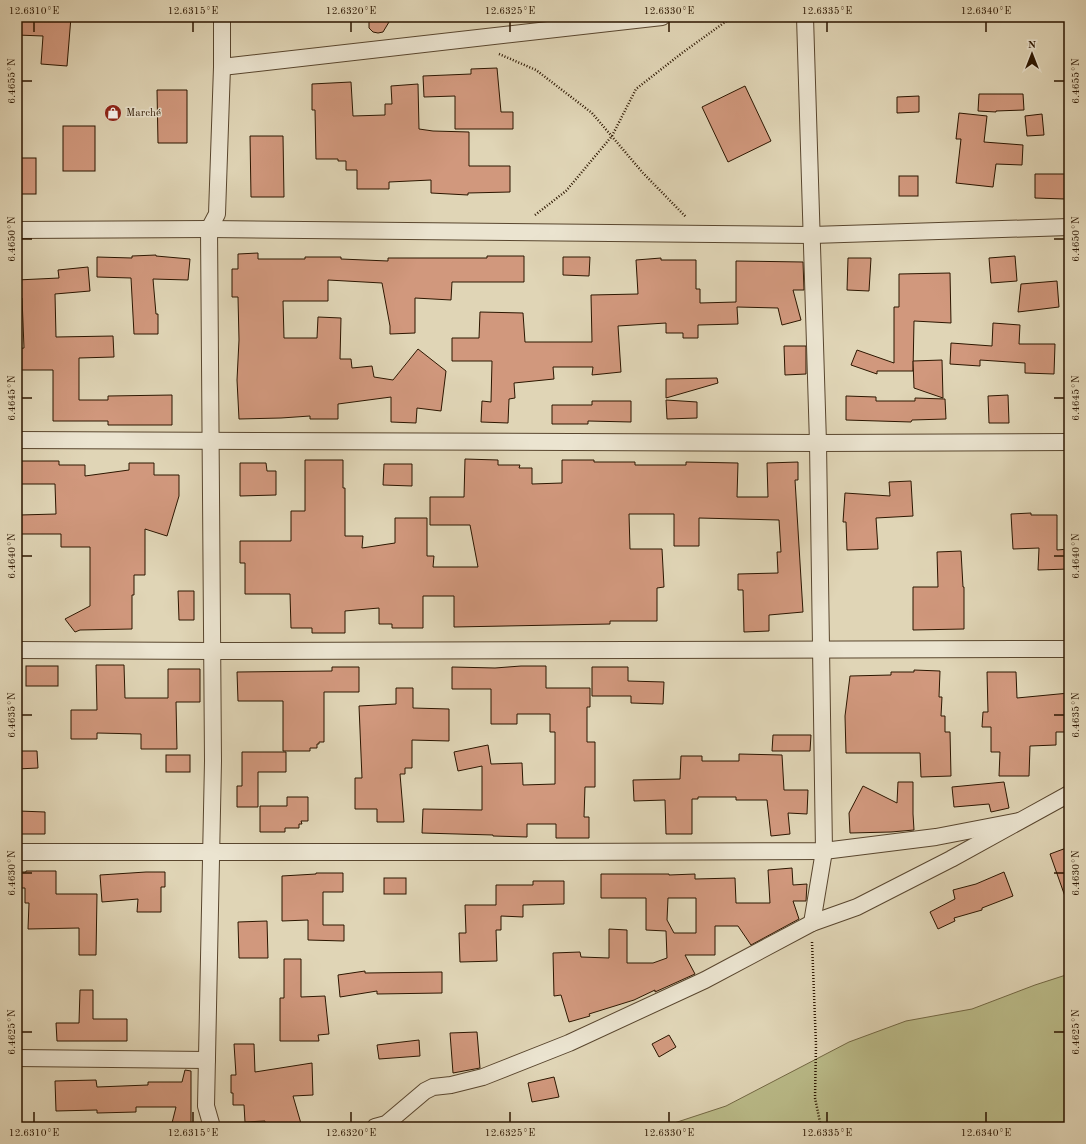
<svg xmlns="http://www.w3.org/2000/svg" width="1086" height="1144" viewBox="0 0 1086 1144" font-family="'Old Standard TT',serif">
<rect width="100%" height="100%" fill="#e0d5b6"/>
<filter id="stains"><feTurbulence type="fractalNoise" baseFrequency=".005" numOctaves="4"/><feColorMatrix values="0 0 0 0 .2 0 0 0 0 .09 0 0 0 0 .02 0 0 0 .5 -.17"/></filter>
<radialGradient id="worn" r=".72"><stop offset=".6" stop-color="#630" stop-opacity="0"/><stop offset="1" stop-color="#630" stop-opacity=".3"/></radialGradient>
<!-- green -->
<path fill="#babb89" stroke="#736844" d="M1069 974V1127H662L726 1106 849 1042 906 1021 972 1009 1035 985Z"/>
<!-- building -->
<g fill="#d1987d" stroke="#2c1600" fill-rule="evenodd">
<path d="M17 17H71L67 66 41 64 43 36 17 35Z"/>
<path d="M369 17H392L383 32 378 33 373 32 369 28Z"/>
<path d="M497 68 501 112H513V129H455V96L424 97 423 76 471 74V69Z"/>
<path d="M351 82 353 116 385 115V104H392L391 86 418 84 419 129 433 131 469 132V166H510V192L468 193V195L431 193V180L389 182V189H357V170H346V161H338V159H316L315 110H312V84Z"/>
<path d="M745 86 771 141 728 162 702 107Z"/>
<path d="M157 90H187V143H158Z"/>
<path d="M979 94H1023L1024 110 996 111V112L978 111Z"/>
<path d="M919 96V112L897 113V97Z"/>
<path d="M959 113 987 116 984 142 1023 145 1022 165 996 164 993 187 956 183 961 139H956Z"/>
<path d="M1042 114 1044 135 1027 136 1025 116Z"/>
<rect x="63" y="126" width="32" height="45"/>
<path d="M250 136H283L284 197H251Z"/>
<rect x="17" y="158" width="19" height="36"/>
<path d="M1035 174H1065V199L1035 198Z"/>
<rect x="899" y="176" width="19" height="20"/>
<path d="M258 253V259H305V257H341V259L388 261V258H487V256H524V282H452L451 300 415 298V333L390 334V326L382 283 328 280V301H283L284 338H317L318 317 341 318 340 359H351L352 368 372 366 374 377 393 380 418 349 446 371 441 411 417 408 416 423 391 422V397L338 404V419H310V416L281 418 239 419 237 380 239 340 238 297H232V269H238V254Z"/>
<path d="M156 255V256L190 259 188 280 153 279 156 314H158V334H134L131 278 97 277V257L132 258V256Z"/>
<path d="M1015 256 1017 281 991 283 989 258Z"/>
<path d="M563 257H590L589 276 563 275Z"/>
<path d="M661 258V260H696V289H700V303L736 302V261L803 262 804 290H793L801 320 782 325 778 308 737 307 738 324 698 325V338H683V333H666V323L618 326 621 372 592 375 593 367H553L554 379 514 383 515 398 509 399 508 423 481 422 482 401 491 402 492 361H452V338H479L480 312 523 313 525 342H592L591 295 638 294 636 260Z"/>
<path d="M848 258H871L869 291 847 290Z"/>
<path d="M88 267 90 291 55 294 56 337 113 336 114 357 79 358V400H108V396L172 395V425H108V421H53V370H17V349L24 348 22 298H17V280L59 278 58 270Z"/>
<path d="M950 273 951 323 914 321 913 371H877V374L851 365 857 350 894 363V307H899V274Z"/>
<path d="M1057 281 1059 307 1018 312 1021 284Z"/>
<path d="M993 323 1020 325 1019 344H1055L1054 374 1025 373V363L980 360V366L950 364 951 343 992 346Z"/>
<path d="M784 346H806V374L785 375Z"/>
<path d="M942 360 943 398 914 388 913 361Z"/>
<path d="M717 378 718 383 666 398V379Z"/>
<path d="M1008 395 1009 423H989L988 396Z"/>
<path d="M846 396 876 397V401H915V398L945 399 946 419 912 420 911 422 846 420Z"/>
<path d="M666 400 697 402V418L667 419Z"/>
<path d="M592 401H631V422L588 421V424H552V405H592Z"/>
<path d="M465 459 498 460V465H520L519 468H532V484L562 483V460H594V462H635V465H686V462L738 463 737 497H768L767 463 798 462V480H795L803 612 769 615V631L744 632 743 590H738V574L778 573 777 552H781L779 520 699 518V546H674V514H629L630 549H662L664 587 657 588V621H610V624L454 627V596H423V628H392V624H379V608L345 611V633H312V628H291L290 594H245V563H240V541H291V511H305V460H343V488H345V536H363L362 548 395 543V518H427V556H434L433 567H478L470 525H430V497H464Z"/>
<path d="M17 461H59V465H85V476L129 470V463H154V475H179V496L167 536 145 529V575H134V595H132V629L80 630 75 632 65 619 90 606V547H61V534H20V515L56 514 55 484H17Z"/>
<path d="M240 463H266L267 471H276V495L240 496Z"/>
<path d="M384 464H412V486L383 485Z"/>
<path d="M911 481 913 516 876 518 878 549 847 550 846 522H843L845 493 890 496 889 482Z"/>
<path d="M1031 513V515H1057V550L1069 549V569L1038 570 1039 548 1013 549 1011 514Z"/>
<path d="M961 551 963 587H964V629L913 630V587H938L937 552Z"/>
<path d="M178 591H194V620H179Z"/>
<path d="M96 665H124L125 698H168V669H200V702H176L177 749H141V734L97 733V739H71V710H97Z"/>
<rect x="26" y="666" width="32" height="20"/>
<path d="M521 666H546V688H590V707H587V742H595V787H585L584 817H589V838H556V824H527V837L493 836V835L422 833 423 809 482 810V766L458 771 454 752 488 745 491 764 522 763 523 785 555 784V732H550V714H517V724H491V689H452V667L495 668Z"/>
<path d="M332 667H359V692H324V742H319V744H317V748H310V751H283V701H238L237 672 332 671Z"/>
<path d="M592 667H628V681L664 682 663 704 631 703V696H592Z"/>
<path d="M914 670 940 671 939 697H942L941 716H945V732H950L951 776 921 777 920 753H846L845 716 850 676 891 675V672H914Z"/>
<path d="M987 672H1016L1017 698 1069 693V732H1056V745L1030 746 1029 776H999L1000 752H991V727H982L983 712H988Z"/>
<path d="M396 688H413V708L449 709V741L412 740V768H405V774H400L404 822H377V809H355V778H362L359 706 396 704Z"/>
<path d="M773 735H811L810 751H772Z"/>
<path d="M17 751H37L38 768 17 769Z"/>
<path d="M242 752H286V772H258V807H237V786H242Z"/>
<path d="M739 754 782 755 784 790H808L807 814 788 813 790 834 771 836 767 800H736V797H698V799H692V834H666L665 800 634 801 633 780 680 779 681 756H702V761H739Z"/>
<rect x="166" y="755" width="24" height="17"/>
<path d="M898 782H913V814L914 830 891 832 850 833 849 813 863 786 897 803Z"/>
<path d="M1004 782 1009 808 991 812 989 804 954 807 952 787Z"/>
<path d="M287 797H308V821H301L302 824H299V828H285V832H260V806H287Z"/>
<path d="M19 811 45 812V834H18Z"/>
<path d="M1069 847V902H1067L1050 854Z"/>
<path d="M792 868 793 885 807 884 806 901H793L799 919 751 945 738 926H715V955H685L695 974 655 992V990L634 1000 589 1014 590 1016 569 1022 561 995 554 996 553 953 580 952 581 957 609 958V929L627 930V963H653L667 958 666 931 646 930V898H601V874H669V875L695 874V879L735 878 736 903H770L768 870ZM668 898H696V933H674L667 920Z"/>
<path d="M26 871H56V894H97L96 955H79V928L28 929 29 903H25V888H17V872H26Z"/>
<path d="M146 872H165V887H161V912H137L138 899 102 902 100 875Z"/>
<path d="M1004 872 1013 896 982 908V910L954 918 955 921 938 929 930 912 955 899 953 890 976 884Z"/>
<path d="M316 873H343V892H323V925H344V941L308 940V920L282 921V876L316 874Z"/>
<rect x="384" y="878" width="22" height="16"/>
<path d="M533 881H564V904L523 905V917L501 916V930H496L497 961 460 962 459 933H466L465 905H496V885H533Z"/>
<path d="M267 921 268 958H239L238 922Z"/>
<path d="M284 959H301V997L325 996 329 1034 318 1035 319 1041H280V998H284Z"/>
<path d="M365 971V973L442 972V993L377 994V991L340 997 338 975Z"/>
<path d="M80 990H93V1019H127V1041H57L56 1023H79Z"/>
<path d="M477 1032 480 1068 453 1073 450 1033Z"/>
<path d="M669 1035 676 1047 659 1057 652 1044Z"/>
<path d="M419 1040 420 1056 379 1059 377 1045Z"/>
<path d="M234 1044H254L255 1072 312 1063 313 1095 293 1096 302 1127H265V1121L245 1122 244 1105H233V1093H231V1075H236Z"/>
<path d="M185 1070 191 1071V1127H171L176 1107H136V1112L97 1113V1110L56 1111 55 1081 96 1080 97 1087 148 1085V1082H182Z"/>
<path d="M554 1077 559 1097 532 1102 528 1083Z"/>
</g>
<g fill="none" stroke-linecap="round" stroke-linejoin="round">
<!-- minor casing -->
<g stroke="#59462e" stroke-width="18">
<g id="minor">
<path d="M805 17 818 443 824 851 812 923"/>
<path d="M222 67 662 17"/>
<path d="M17 230 209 229 812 235 1069 227"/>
<path d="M17 440 818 443 1069 442"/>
<path d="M17 650 212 651 1069 649"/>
<path d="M17 852H553L824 851 936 837 1019 821"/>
<path d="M17 1058 207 1060"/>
<path d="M212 1127 206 1106 213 761 209 229 217 214 222 67V17"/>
<path d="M375 1127 386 1124 425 1091 433 1087 451 1085 483 1077 569 1043 705 980 812 923 857 907 951 859 1069 794"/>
</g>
</g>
<!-- path -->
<g stroke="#2c1600" stroke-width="2.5" stroke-dasharray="1 2" stroke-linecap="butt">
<path d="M499 54 536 70 592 113 643 173 686 217"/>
<path d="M535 215 566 191 612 136 636 89 682 53 732 17"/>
<path d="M812 942 816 1045 815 1098 821 1127"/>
</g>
<!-- minor -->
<use href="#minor" stroke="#ebe4d0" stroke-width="16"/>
</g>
<!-- ticks -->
<path fill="none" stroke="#2c1600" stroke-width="1.5" d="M34 22V32M193 22V32M351 22V32M510 22V32M669 22V32M827 22V32M986 22V32M22 81H32M1054 81H1064M22 239H32M1054 239H1064M22 398H32M1054 398H1064M22 556H32M1054 556H1064M22 715H32M1054 715H1064M22 873H32M1054 873H1064M22 1032H32M1054 1032H1064M34 1112V1122M193 1112V1122M351 1112V1122M510 1112V1122M669 1112V1122M827 1112V1122M986 1112V1122"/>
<!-- icons -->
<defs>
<g id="shop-disc" transform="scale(0.9)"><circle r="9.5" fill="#8f2418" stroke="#ebe4d0"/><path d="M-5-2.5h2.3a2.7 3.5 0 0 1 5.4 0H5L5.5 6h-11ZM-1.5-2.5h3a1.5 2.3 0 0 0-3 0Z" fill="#fff"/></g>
</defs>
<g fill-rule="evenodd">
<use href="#shop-disc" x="113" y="113"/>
</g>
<g text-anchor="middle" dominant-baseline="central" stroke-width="3" stroke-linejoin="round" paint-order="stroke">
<!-- poi labels -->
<g font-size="11" fill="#2c1600" stroke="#ebe4d0" text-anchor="start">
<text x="126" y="113">Marché</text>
</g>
</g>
<!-- margin -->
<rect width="1086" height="1144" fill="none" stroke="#e0d5b6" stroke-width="44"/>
<!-- north arrow -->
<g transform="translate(1032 54)" stroke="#ebe4d0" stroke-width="3" paint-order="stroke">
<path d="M0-3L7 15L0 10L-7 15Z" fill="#2c1600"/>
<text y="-6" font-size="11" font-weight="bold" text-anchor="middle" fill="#2c1600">N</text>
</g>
<rect x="22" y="22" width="1042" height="1100" fill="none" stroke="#2c1600" stroke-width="1.5"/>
<g font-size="10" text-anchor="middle" fill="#2c1600">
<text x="34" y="14">12.6310°E</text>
<text x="193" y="14">12.6315°E</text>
<text x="351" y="14">12.6320°E</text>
<text x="510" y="14">12.6325°E</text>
<text x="669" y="14">12.6330°E</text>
<text x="827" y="14">12.6335°E</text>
<text x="986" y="14">12.6340°E</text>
<text transform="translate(11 81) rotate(-90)" y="4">6.4655°N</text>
<text transform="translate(1075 81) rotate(-90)" y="4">6.4655°N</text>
<text transform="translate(11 239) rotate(-90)" y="4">6.4650°N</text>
<text transform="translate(1075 239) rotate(-90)" y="4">6.4650°N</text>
<text transform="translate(11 398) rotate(-90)" y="4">6.4645°N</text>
<text transform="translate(1075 398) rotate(-90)" y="4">6.4645°N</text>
<text transform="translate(11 556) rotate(-90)" y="4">6.4640°N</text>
<text transform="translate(1075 556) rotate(-90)" y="4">6.4640°N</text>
<text transform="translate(11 715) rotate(-90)" y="4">6.4635°N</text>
<text transform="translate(1075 715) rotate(-90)" y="4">6.4635°N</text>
<text transform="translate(11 873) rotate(-90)" y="4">6.4630°N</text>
<text transform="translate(1075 873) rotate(-90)" y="4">6.4630°N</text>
<text transform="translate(11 1032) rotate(-90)" y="4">6.4625°N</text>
<text transform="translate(1075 1032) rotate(-90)" y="4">6.4625°N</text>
<text x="34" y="1136">12.6310°E</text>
<text x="193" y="1136">12.6315°E</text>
<text x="351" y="1136">12.6320°E</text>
<text x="510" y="1136">12.6325°E</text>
<text x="669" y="1136">12.6330°E</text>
<text x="827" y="1136">12.6335°E</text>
<text x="986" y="1136">12.6340°E</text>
</g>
<rect width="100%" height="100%" filter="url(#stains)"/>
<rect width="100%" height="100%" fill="url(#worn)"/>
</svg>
